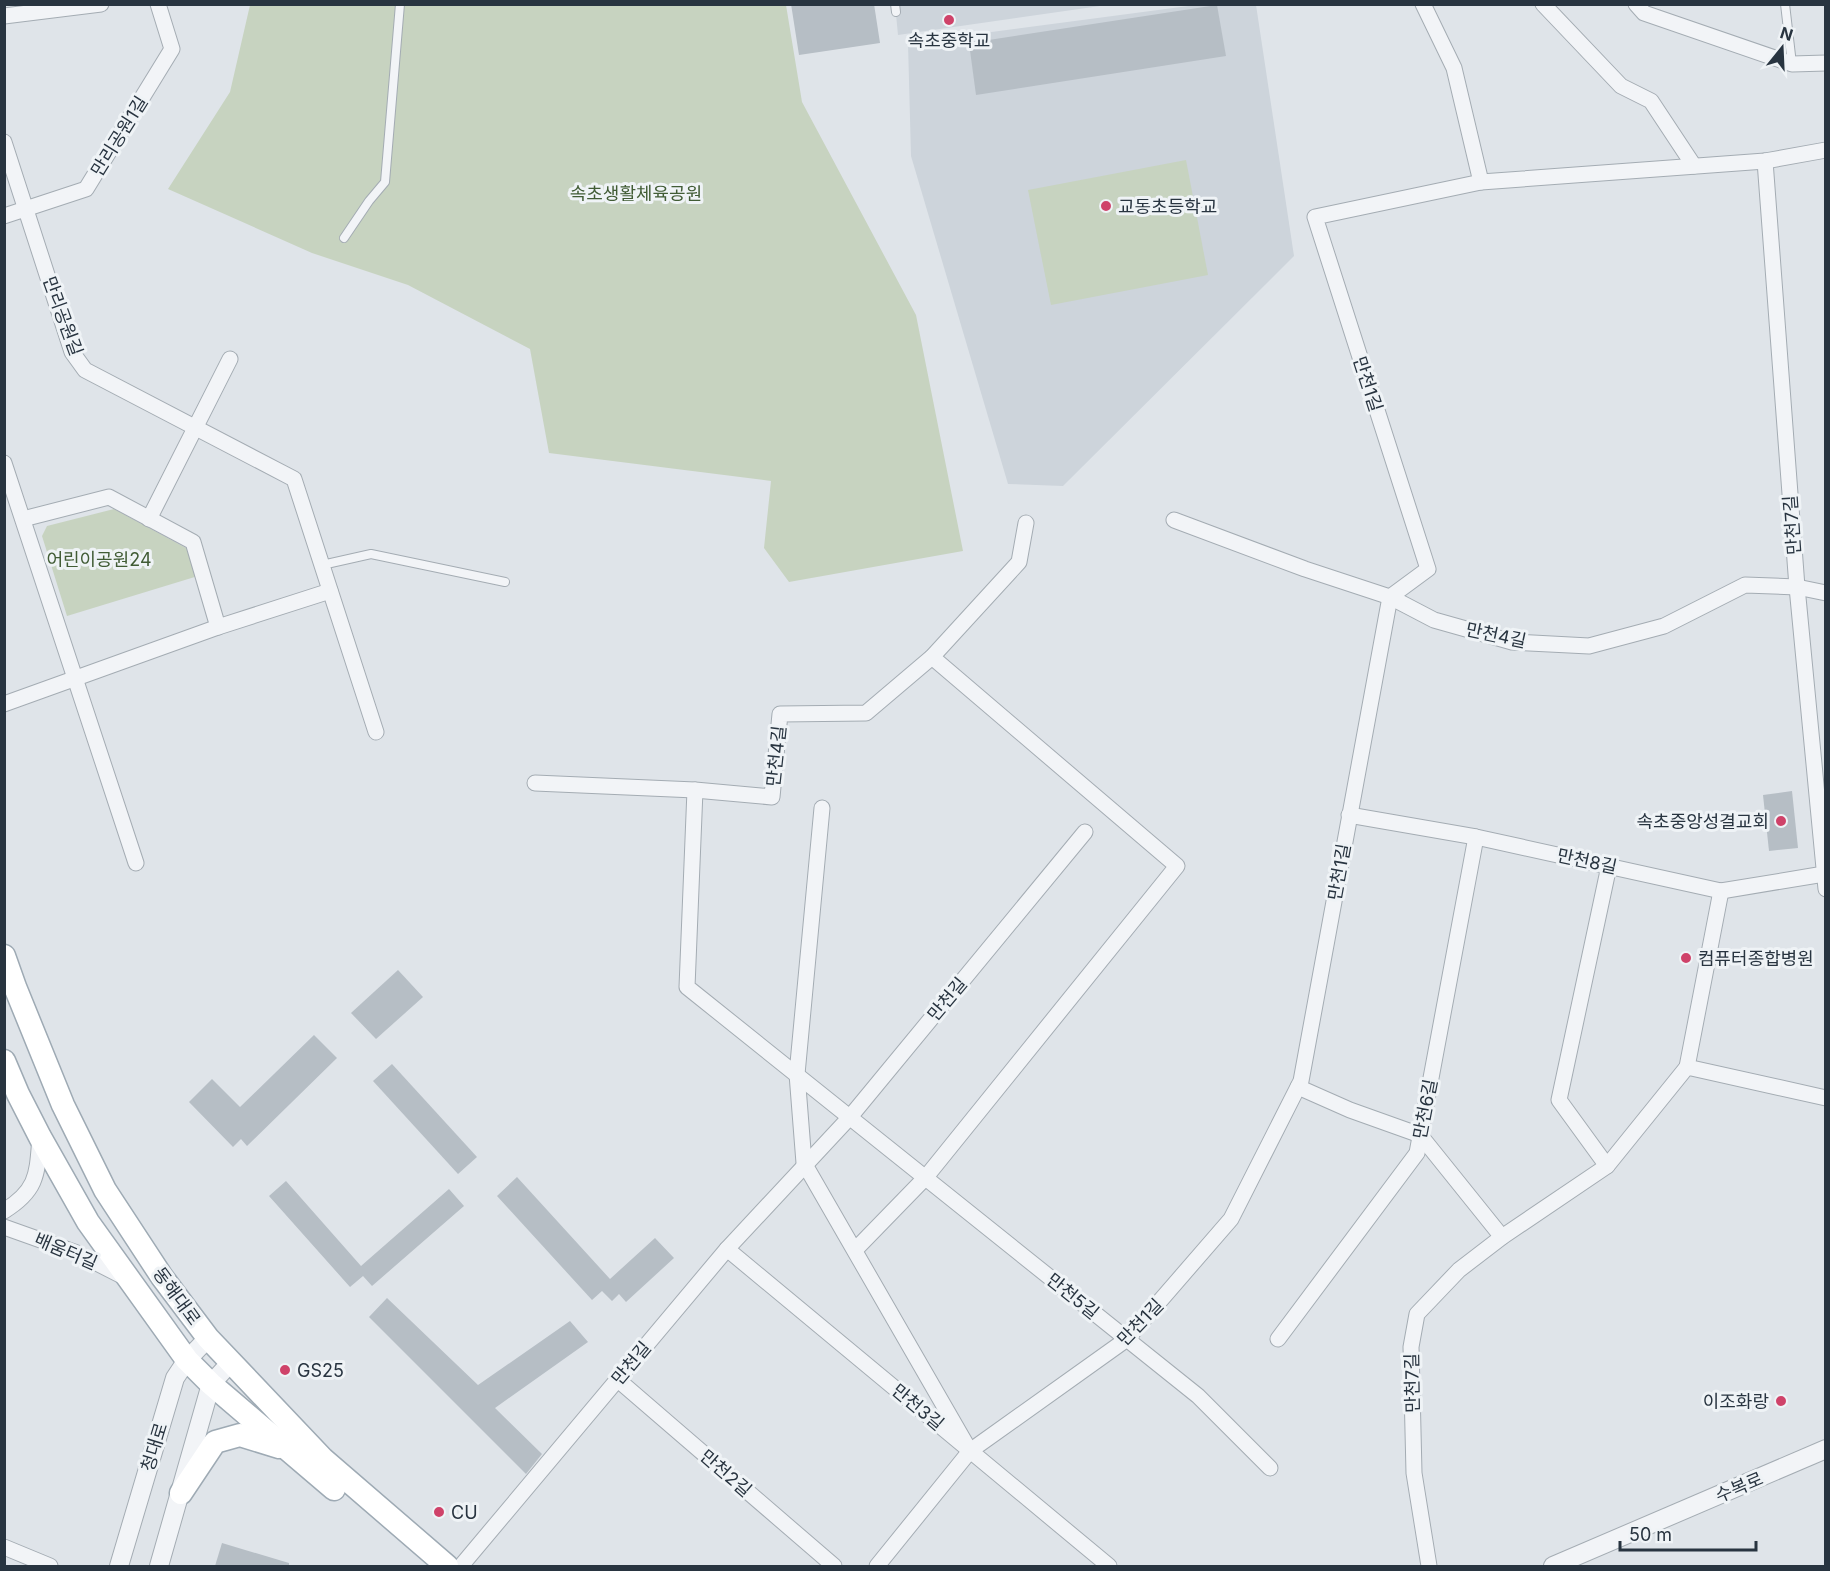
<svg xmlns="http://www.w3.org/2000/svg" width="1830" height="1571" viewBox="0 0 1830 1571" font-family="Inter,'Noto Sans KR',sans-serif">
<rect width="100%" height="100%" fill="#dfe4e9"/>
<!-- built -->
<g fill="#cdd4db">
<path d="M895 4 1107 5 898 35Z"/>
<path d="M1196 5H1256L1294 256 1063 486 1008 484 911 156 908 43Z"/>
</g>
<!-- green -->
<g fill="#c7d3c0">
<path d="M250 5H786L802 102 916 315 963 551 789 582 764 548 771 481 549 453 530 349 408 285 312 253 168 189 230 92Z"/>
<path d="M1186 160 1208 275 1051 305 1028 190Z"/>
<path d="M114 509 188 549 198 576 67 616 42 536 47 526Z"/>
</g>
<!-- building -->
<g fill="#b6bec5">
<path d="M791 4H874L880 43 799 55Z"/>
<path d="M1217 5 1226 56 976 95 969 43Z"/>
<path d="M1792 791 1798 848 1769 851 1763 795Z"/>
<path d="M398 970 423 997 376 1039 351 1013Z"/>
<path d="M314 1035 337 1058 247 1146 241 1139 233 1147 189 1102 212 1079 240 1107Z"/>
<path d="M392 1064 477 1157 458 1174 373 1081Z"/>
<path d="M517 1177 610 1279 655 1238 674 1258 626 1302 619 1294 612 1301 602 1291 592 1300 497 1196Z"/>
<path d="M286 1181 361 1266 449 1189 464 1206 372 1286 363 1276 350 1287 269 1196Z"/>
<path d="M387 1298 478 1385 570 1321 588 1342 495 1408 542 1454 526 1474 369 1317Z"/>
<path d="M222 1543 289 1563V1566H215Z"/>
</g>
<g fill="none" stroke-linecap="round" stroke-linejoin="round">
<!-- service casing -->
<g stroke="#a4acb3" stroke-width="10">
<g id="service">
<path d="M895 4 896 12"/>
<path d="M1785 4 1792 64"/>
<path d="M344 238 369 201 385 182 400 4"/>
<path d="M322 565 371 554 505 582"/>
</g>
</g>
<!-- minor casing -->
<g stroke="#a4acb3" stroke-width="17">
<g id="minor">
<path d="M1423 4 1454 68 1481 182"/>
<path d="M1543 4 1621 86 1651 101 1694 166"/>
<path d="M1636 4 1644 13 1792 64 1826 63"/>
<path d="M4 16 101 4"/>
<path d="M4 142 72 352 85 370 294 479 376 732"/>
<path d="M1765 161 1797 587 1826 889"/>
<path d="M4 216 86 189 172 49 158 4"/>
<path d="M4 463 136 863"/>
<path d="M23 519 109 497 193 542 218 627"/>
<path d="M149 519 230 359"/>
<path d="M1174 520 1305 569 1390 597 1434 620 1512 642 1589 646 1664 626 1745 585 1797 587 1826 593"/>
<path d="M4 704 218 627 330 591"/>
<path d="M535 783 695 790 772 797 780 714 866 713 932 657 1019 562 1026 523"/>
<path d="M695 790 687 987 1198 1396 1270 1468"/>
<path d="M822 808 797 1074 804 1163 970 1451"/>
<path d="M1349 815 1476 837 1721 891 1824 874"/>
<path d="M1687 1067 1721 891"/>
<path d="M1298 1087 1350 1110 1420 1135 1502 1237"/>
<path d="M1607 1166 1559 1100 1609 866"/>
<path d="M4 1211C38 1190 37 1174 40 1137"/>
<path d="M4 1227 77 1253 126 1278"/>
<path d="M727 1249 1109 1566"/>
<path d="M855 1250 926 1177 1177 866 932 657"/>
<path d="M1278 1339 1417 1153 1476 837"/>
<path d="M617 1379 834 1566"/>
<path d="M4 1547 50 1566"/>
<path d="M461 1566 727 1249 850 1117 1085 832"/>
<path d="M877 1566 970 1451 1127 1339 1231 1219 1301 1081 1390 597 1428 569 1315 217 1481 182 1765 161 1826 150"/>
<path d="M1429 1566 1414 1473 1411 1347 1417 1314 1459 1270 1502 1237 1607 1166 1687 1067 1826 1098"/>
</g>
</g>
<!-- tertiary casing -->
<g stroke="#a4acb3" stroke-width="20">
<g id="tertiary">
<path d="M119 1566 175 1378 187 1360 208 1338"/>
<path d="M159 1566 211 1384 231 1362"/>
<path d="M1553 1566 1826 1449"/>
</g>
</g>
<!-- primary casing -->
<g stroke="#9eaab4" stroke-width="25">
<g id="primary">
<path d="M4 956 15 987 63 1105 105 1190 162 1277 208 1338 323 1459 447 1566"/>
<path d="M4 1061 18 1094 40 1137 88 1222 187 1360 211 1384 334 1489"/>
<path d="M181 1493 215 1442 240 1435 279 1447"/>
</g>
</g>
<!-- service -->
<use href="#service" stroke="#f2f4f7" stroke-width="8"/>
<!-- minor -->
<use href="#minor" stroke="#f2f4f7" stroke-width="15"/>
<!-- tertiary -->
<use href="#tertiary" stroke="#f2f4f7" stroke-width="18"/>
<!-- primary -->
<use href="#primary" stroke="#fff" stroke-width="22"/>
</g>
<!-- markers -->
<g fill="#cf4269" stroke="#eff3f6" stroke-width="2">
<circle cx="949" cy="20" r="6"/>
<circle cx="1106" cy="206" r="6"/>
<circle cx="1781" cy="821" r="6"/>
<circle cx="1686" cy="958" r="6"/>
<circle cx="285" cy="1370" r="6"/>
<circle cx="1781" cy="1401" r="6"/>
<circle cx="439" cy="1512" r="6"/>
</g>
<g text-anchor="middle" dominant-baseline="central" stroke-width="6" stroke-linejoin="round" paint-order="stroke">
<!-- poi labels -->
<g font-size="18" fill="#283440" stroke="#eff3f6" text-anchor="start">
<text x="949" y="40" text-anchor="middle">속초중학교</text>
<text x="1118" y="206">교동초등학교</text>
<text x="1769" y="821" text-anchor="end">속초중앙성결교회</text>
<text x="1698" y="958">컴퓨터종합병원</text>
<text x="297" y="1370">GS25</text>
<text x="1769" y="1401" text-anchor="end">이조화랑</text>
<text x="451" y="1512">CU</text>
</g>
<!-- street labels -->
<g font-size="18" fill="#283440" stroke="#eff3f6">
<text transform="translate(119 136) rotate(-58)">만리공원1길</text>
<text transform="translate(63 316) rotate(70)">만리공원길</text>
<text transform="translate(1368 384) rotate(72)">만천1길</text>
<text transform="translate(1792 525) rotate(-94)">만천7길</text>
<text transform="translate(1496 635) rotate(12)">만천4길</text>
<text transform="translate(776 756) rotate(-84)">만천4길</text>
<text transform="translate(1587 861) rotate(12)">만천8길</text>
<text transform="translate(1339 872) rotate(-80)">만천1길</text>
<text transform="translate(947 999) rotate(-50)">만천길</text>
<text transform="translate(1425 1109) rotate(-79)">만천6길</text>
<text transform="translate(66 1251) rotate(23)">배움터길</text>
<text transform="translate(177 1296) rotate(54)">동해대로</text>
<text transform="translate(1073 1296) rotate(39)">만천5길</text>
<text transform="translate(1140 1322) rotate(-46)">만천1길</text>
<text transform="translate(631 1363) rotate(-50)">만천길</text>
<text transform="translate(1412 1383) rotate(-91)">만천7길</text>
<text transform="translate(918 1407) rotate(40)">만천3길</text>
<text transform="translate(154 1447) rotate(-73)">청대로</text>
<text transform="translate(726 1473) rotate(41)">만천2길</text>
<text transform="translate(1739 1487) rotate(-23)">수복로</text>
</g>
<!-- park labels -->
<g font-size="18" fill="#415c35" stroke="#eff3f6">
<text x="636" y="193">속초생활체육공원</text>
<text x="99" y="559">어린이공원24</text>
</g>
</g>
<!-- border -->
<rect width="1830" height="1571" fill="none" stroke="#283440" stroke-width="12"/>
<!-- north arrow -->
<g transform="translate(1782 48) rotate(18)" stroke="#eff3f6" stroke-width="4.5" paint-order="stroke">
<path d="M0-4.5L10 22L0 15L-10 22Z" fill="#283440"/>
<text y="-9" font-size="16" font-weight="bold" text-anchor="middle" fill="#283440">N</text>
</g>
<!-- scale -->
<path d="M1620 1541v9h136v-9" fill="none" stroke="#283440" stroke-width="3"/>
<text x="1629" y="1541" font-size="18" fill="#283440" stroke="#eff3f6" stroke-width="4.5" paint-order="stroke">50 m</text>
</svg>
